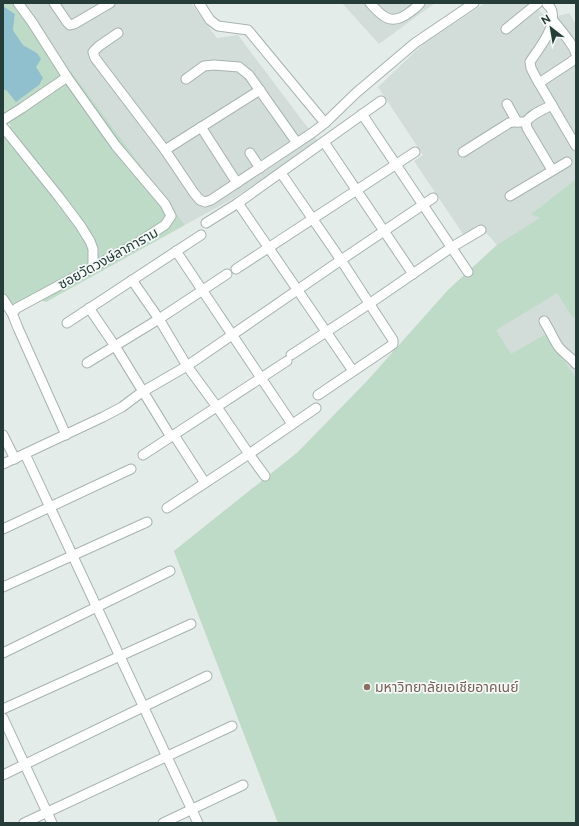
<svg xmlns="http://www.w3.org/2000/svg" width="579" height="826" viewBox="0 0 579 826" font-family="Raleway,'Noto Sans Thai',sans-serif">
<rect width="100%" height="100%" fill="#e4ece9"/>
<!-- built -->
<g fill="#d2dcd8">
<path d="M21 3H191L217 38 238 35 317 140 301 154 234 198 185 225 59 55Z"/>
<path d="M342 3H435L379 44Z"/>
<path d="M485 3H531L548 19 569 13 576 24V179L531 214 576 194V823H278L174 551 298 452 368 380 448 290 497 245 481 227 463 234 414 161 423 155 378 87 423 44Z"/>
</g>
<!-- green -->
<g fill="#bedbc8">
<path d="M3 3H21L59 55 185 225 46 302 29 296 3 310V132L11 126 3 116V89L7 91 14 99 35 67 37 53 23 45 13 30 15 14 3 6Z"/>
<path d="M576 179V316L573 318 557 293 496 330 511 354 546 334 576 378V823H278L174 551 298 452 368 380 448 290 497 245 540 218 531 214Z"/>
</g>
<!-- water -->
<path fill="#90bfcd" d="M3 6 15 14 13 30 23 45 37 53 41 59 36 67 43 78 39 85 16 102 7 91 3 89Z"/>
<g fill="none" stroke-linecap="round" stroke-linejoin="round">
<!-- minor casing -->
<g stroke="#a7b4b0" stroke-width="11">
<g id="minor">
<path d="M18 3 32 22 67 77 116 146 165 204 171 216 165 225 134 245 17 308 12 313 18 328 66 435"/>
<path d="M54 3 67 22 70 25 74 24 110 3"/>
<path d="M199 3 210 20 218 26 248 30 325 123"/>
<path d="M370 3C383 18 392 26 410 12 414 9 417 7 420 3"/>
<path d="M547 4C549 6 552 9 552 12 556 29 538 49 530 62L531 68 536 78 576 146"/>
<path d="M506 29 538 3"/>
<path d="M118 33 99 46 93 52 95 58 165 150 194 193 200 200 205 202 211 200 312 133 325 123 356 93 415 43 474 3"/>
<path d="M186 79 204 66 214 65 239 67 249 75 297 143"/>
<path d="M539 83 571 62C573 60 575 60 576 57 578 49 557 26 552 19"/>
<path d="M507 104 517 122"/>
<path d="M552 105C543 110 531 114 526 122L527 128 552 170"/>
<path d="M362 114 468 272"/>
<path d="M3 120 22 108 67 77"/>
<path d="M3 127 59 197 80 225 90 241 93 249V266"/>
<path d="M201 127 237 183"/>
<path d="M324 142 413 274"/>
<path d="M165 150 260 90"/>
<path d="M463 152 509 123 513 122H526"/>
<path d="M250 153 260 168"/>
<path d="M281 173 341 260 393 340V344L389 347 318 395"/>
<path d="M510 196 567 162"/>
<path d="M238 203 353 371"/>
<path d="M206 223 238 203 381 101"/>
<path d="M176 251 292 424"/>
<path d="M236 269 415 152"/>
<path d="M132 280 159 319 187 366 217 407 249 454 265 476"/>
<path d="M3 299 12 313"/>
<path d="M89 308 115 346 171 437"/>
<path d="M544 321C549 329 553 338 558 346 563 353 571 357 576 364"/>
<path d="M67 323 201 235"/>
<path d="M291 355 369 304 452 247 481 230"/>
<path d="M87 363 159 319 227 274"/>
<path d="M3 435 15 459"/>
<path d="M174 435 205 483"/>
<path d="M25 454 198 823"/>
<path d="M143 455 287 361"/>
<path d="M3 464 103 417 122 407 142 392 187 366 341 260 433 198"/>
<path d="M167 508 249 454 316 408"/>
<path d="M3 529 131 469"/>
<path d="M3 587 147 522"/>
<path d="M3 653 170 571"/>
<path d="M3 709 191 624"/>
<path d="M3 718 52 823"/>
<path d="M3 775 207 676"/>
<path d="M24 823 232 726"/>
<path d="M163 823 243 785"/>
</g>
</g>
<!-- minor -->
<use href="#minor" stroke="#fff" stroke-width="9"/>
</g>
<!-- markers -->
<circle fill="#8d6e63" stroke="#f4f9f7" stroke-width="1.5" cx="367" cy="687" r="4"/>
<g text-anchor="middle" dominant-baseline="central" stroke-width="3.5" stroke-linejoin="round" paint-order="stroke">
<!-- street labels -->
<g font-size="14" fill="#253c38" stroke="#f4f9f7">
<text transform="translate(108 258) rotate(-29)">ซอยวัดวงษ์ลาภาราม</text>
</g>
<!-- education labels -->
<g font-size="14" fill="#785e54" stroke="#f4f9f7" text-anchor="start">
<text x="375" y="687">มหาวิทยาลัยเอเชียอาคเนย์</text>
</g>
</g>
<!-- border -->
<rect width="579" height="826" fill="none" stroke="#253c38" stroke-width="8"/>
<!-- north arrow -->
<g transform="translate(551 28) rotate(329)" stroke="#f4f9f7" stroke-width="3" paint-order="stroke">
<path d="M0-3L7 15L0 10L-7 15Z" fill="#253c38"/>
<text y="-6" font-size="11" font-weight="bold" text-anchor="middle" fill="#253c38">N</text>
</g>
</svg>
